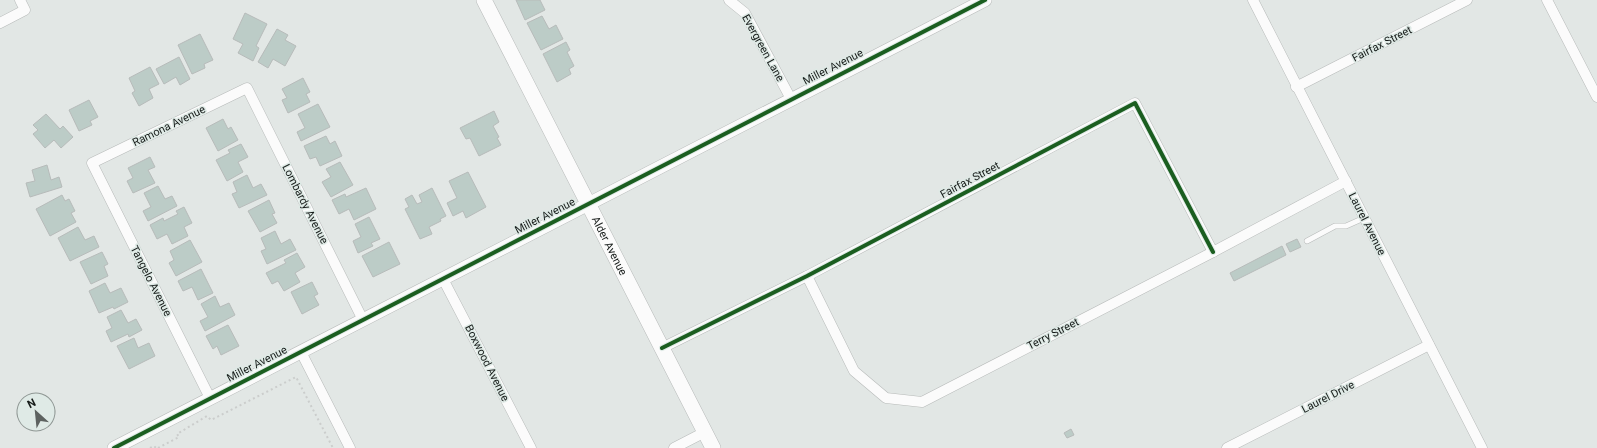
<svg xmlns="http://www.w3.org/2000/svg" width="1597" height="448" viewBox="0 0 1597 448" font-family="Roboto,sans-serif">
<rect width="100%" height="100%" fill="#e2e7e5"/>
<!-- building -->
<g fill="#bcccc7" stroke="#b7bbba">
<path d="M516 0H540L545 10 525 20Z"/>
<path d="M245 13 267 24 256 46 259 48 253 61 238 53 243 44 233 39Z"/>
<path d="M542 16 549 29 556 25 563 39 541 50 527 23Z"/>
<path d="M277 29 288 35 285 40 296 46 285 66 273 59 268 68 258 62Z"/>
<path d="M200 34 213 60 204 64 205 68 192 74 178 45Z"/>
<path d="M566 42 570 50 567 52 574 66 569 69 571 74 557 82 543 54Z"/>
<path d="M179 57 190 79 180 85 176 77 164 84 156 69Z"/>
<path d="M150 67 159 84 149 89 153 98 139 106 132 93 135 91 129 78Z"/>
<path d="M303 78 310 92 306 94 310 102 288 113 282 100 287 98 282 89Z"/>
<path d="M89 100 98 117 90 121 92 125 79 131 69 110Z"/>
<path d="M318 104 330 127 301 141 297 132 305 128 298 114Z"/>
<path d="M494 111 499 122 493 126 499 137 497 138 501 145 479 156 470 138 466 139 460 128Z"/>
<path d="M46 114 60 129 63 126 73 137 61 148 54 140 45 148 33 134 38 130 33 125Z"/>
<path d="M223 119 228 129 231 127 238 140 218 151 206 128Z"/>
<path d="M326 136 330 144 335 141 342 156 320 166 316 157 310 159 304 146Z"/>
<path d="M241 144 248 157 238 162 243 172 227 181 216 160 230 153 228 150Z"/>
<path d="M150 157 155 167 148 170 155 183 133 193 127 181 133 178 128 168Z"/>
<path d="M340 162 353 185 331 197 322 182 331 177 326 169Z"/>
<path d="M47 165 51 180 59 177 62 187 30 197 26 183 35 181 32 170Z"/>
<path d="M468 172 486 207 466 218 463 211 453 216 447 203 457 198 449 181Z"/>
<path d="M247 175 253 188 261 184 267 195 239 208 232 194 237 192 233 182Z"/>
<path d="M158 186 165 199 172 196 177 206 148 221 143 211 151 207 144 193Z"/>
<path d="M366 188 376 209 354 220 349 209 339 214 332 200 345 194 346 197Z"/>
<path d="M432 188 446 216 440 219 441 221 429 227 432 234 420 239 405 209 409 207 405 199 412 195 417 204 422 202 419 195Z"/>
<path d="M62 195 65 201 69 199 75 211 71 213 76 222 50 236 36 209Z"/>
<path d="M269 200 275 213 272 214 277 223 260 232 248 211Z"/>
<path d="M184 207 192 223 184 227 188 236 172 244 167 234 157 239 150 225 163 218 164 221 178 214 176 211Z"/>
<path d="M369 217 380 239 371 243 373 246 358 253 353 241 361 237 355 224Z"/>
<path d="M78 227 85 240 94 236 99 247 70 261 58 238Z"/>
<path d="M275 231 281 244 290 239 296 250 267 264 261 251 266 249 261 238Z"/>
<path d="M1297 239 1301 247 1290 252 1286 244Z"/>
<path d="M190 240 202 262 176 276 169 263 174 260 170 251Z"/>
<path d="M389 242 400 264 373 277 362 256Z"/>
<path d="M1282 246 1286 255 1234 281 1230 273Z"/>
<path d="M102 252 108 264 104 266 108 276 91 284 80 262Z"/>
<path d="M297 253 305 267 295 273 300 282 284 291 278 281 272 284 266 273 286 263 284 260Z"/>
<path d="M201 269 213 293 198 300 192 287 183 291 178 281Z"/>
<path d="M312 282 318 294 314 296 319 305 302 314 291 292Z"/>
<path d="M105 283 110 293 121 288 128 302 114 309 113 307 99 313 89 291Z"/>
<path d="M215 296 220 307 229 303 235 315 205 331 200 321 208 317 201 304Z"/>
<path d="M121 310 128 323 136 319 142 330 129 337 128 334 111 342 106 331 112 328 107 317Z"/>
<path d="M228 325 239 346 221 355 217 346 213 349 206 336Z"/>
<path d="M134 338 138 348 149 343 155 356 129 369 117 346Z"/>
<path d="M1071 429 1074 435 1067 438 1064 433Z"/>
</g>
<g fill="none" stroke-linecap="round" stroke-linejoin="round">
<!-- service casing -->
<g stroke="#b7bab9" stroke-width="6">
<path id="service" d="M1307 241 1335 226H1346L1364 218"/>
</g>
<!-- minor casing -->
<g stroke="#b7bab9" stroke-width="11">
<g id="minor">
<path d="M729 0 745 13 791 99"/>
<path d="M1253 0 1482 448"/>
<path d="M1547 0 1597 97"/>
<path d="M0 23 25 10 20 0"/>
<path d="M1296 87 1467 0"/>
<path d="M807 276 854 371 886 398 922 402 1213 252 1346 181"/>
<path d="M443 279 531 448"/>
<path d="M662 348 807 276 1135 103 1213 252"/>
<path d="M301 352 350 448"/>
<path d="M210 398 92 163 247 88 363 320"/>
<path d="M674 448 705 432"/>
<path d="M1227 448 1429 345"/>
</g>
</g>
<!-- tertiary casing -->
<g stroke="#b7bab9" stroke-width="14">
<path id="tertiary" d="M114 448 985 0"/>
</g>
<!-- secondary casing -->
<g stroke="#b7bab9" stroke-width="16">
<g id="secondary">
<path id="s1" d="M484 0 713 448"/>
</g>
</g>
<!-- path -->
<g stroke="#cbcdcc" stroke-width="2" stroke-dasharray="2 3" stroke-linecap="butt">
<path d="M150 448 154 446 156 448"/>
<path d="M158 448 179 437 177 434 207 416 211 420 296 377 333 448"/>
</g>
<!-- service -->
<use href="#service" stroke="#fbfbfb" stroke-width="5"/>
<!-- minor -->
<use href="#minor" stroke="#fbfbfb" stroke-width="10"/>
<!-- tertiary -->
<use href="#tertiary" stroke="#fbfbfb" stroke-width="13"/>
<!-- secondary -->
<use href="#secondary" stroke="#fbfbfb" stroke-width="15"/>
<!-- cycleway casing -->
<g stroke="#dfeae6" stroke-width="6">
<g id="cycleway">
<path d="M662 348 807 276 1135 103 1213 252"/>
<path d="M114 448 985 0"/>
</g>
</g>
<!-- cycleway -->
<use href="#cycleway" stroke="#1b5e20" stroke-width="4"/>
</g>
<g text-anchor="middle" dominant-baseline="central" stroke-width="3" stroke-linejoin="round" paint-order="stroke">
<!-- street labels -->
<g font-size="11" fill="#161b19" stroke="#dfeae6">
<text transform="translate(1382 44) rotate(-27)">Fairfax Street</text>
<text transform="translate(763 48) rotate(61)">Evergreen Lane</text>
<text transform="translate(833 67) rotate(-27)">Miller Avenue</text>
<text transform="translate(169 126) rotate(-26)">Ramona Avenue</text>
<text transform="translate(970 180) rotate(-28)">Fairfax Street</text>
<text transform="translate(305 204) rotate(63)">Lombardy Avenue</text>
<text transform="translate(545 216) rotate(-27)">Miller Avenue</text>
<text transform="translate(1367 224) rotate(63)">Laurel Avenue</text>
<text stroke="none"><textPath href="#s1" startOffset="276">Alder Avenue</textPath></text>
<text transform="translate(151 281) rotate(63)">Tangelo Avenue</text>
<text transform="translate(1053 334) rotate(-27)">Terry Street</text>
<text transform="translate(487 363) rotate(63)">Boxwood Avenue</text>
<text transform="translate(257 364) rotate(-27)">Miller Avenue</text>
<text transform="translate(1328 397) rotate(-27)">Laurel Drive</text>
</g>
</g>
<!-- north arrow -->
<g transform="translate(36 412) rotate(333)"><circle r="19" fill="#dfeae6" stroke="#8f9794"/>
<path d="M0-3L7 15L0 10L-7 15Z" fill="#5d6260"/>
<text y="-6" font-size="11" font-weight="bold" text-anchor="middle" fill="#161b19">N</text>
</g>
</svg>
